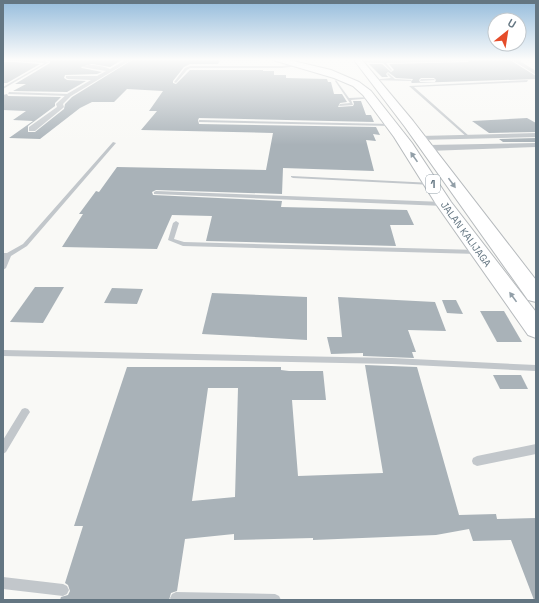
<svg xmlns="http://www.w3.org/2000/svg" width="539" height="603" viewBox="0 0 539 603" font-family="'Space Grotesk',sans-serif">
<rect width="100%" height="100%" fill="#f9f9f6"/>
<!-- building -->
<g fill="#a9b2b8" fill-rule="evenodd">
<path d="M47 60H122L110 67 92 64 81 67 82 68 102 72 97 74 65 75 64 78 67 80 86 81 67 92 13 91 26 84H15L50 63V61Z"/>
<path d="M132 60H220L218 64H190L184 67 173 81V83L176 84 190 70H263V71H274V75H286V78L327 79 328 82H331L334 94H342L347 102 340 103 338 107 353 106 354 104 353 101H361L366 115H371L374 122 199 118 198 120 199 124 376 127 380 135 373 134 376 141 366 140 374 171 283 168 282 194 156 190 152 192 153 195 282 201 281 207 407 210 414 225H390L396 246 206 241 212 216 172 215 157 249 62 247 83 214H79L96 191 99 192 117 167 266 170 273 133 141 130 157 111H149L163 91 127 89 114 102H92L80 108 40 139 9 138 33 121 13 120 26 111 3 110V95L7 94 8 96 61 97 55 103V106L28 126V132H35L64 109 65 104 72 97Z"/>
<path d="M469 60H510L536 76V79L412 83 411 82 413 79 396 78 388 72 386 74 388 77H382L369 64H382L391 72 394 70 389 64 468 62ZM421 78H434L436 80 435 82H420L419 80Z"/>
<path d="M3 62H14L40 64 7 83H3Z"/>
<path d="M527 118 536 123V132L489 133 472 121Z"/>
<path d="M536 138V142H503L499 139Z"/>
<path d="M35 287H64L43 323 10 322Z"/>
<path d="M112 288 143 289 137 304 104 303Z"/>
<path d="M212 293 307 297V340L202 334Z"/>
<path d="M338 297 435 302 446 331 408 330 416 352H412L414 358 363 356V353L331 354 327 337H342Z"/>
<path d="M442 300H456L463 314 447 313Z"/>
<path d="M480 311H504L522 342H497Z"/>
<path d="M365 365 417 367 459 515 496 514 497 519 536 518V600H534L511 540 473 541 469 529 436 535 313 540V538L234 540V534L185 539 177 591 171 593 169 600H60L61 597 68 595 70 591 68 585 65 583 83 526H74L127 367H281V370L289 371H323L326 400H292L298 476 383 473ZM208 388H238L235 497 192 501Z"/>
<path d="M493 375H521L528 389H500Z"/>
</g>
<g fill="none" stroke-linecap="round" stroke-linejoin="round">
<!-- trunk casing -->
<g stroke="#b6babd" stroke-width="2">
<g id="trunk">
<path d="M273 60H289L331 70 359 82 371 91 412 143 451 202 536 312V338L528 335 436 204 394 137 363 95 353 86 334 78Z"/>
<path d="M354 60H362L413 121 536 280V302L528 300 405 127Z"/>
</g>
</g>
<!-- service -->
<g fill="#c2c7cb" fill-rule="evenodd">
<path d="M3 60H28L49 62 3 89V87L45 63Z"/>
<path d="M223 60H258L257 61Z"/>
<path d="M384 60H467L468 61 386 63 392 70 391 71 383 63 358 62Z"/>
<path d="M296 64 297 66 282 68H190L187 70 176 83 174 82 185 68 190 66H282Z"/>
<path d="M388 73 395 79 412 80 411 81 371 80 391 78 387 74Z"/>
<path d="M421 79H434L435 80 420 81Z"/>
<path d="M336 80 349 98 371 97 373 98 351 100 353 105 339 106 340 104 350 103 335 81Z"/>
<path d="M528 80 527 82 414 87 469 136 470 137 468 138 409 86Z"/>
<path d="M9 92 69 94 71 95 69 96 8 94Z"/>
<path d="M200 120 392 124 394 125 392 126 199 122V120Z"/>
<path d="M113 142 116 143 27 246 11 256 6 268 3 270V260L4 257H3V253H7L23 244Z"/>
<path d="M291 176 433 183 435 184 433 185 293 178 291 177Z"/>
<path d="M156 191 444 202 447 204 444 206 154 194V192Z"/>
<path d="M176 221 179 223 174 239 184 242 478 250 481 252 478 254 183 246 168 240 173 223Z"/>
<path d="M3 350 392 358 536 365V371L392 364 3 356Z"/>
<path d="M25 408 28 409 30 412 28 415 6 452 3 454V440L22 409Z"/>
<path d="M536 444V454L477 466 473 464 472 461 473 458 477 456Z"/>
<path d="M3 577 63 584 67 586 69 590 67 594 63 596 3 589Z"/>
<path d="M176 592 275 594 279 596 281 600H171L170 598 172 594Z"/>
</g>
<!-- minor -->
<g fill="#c2c7cb" fill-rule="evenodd">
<path d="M125 60H131L71 96 63 104 64 107 63 108 35 131H29V127L57 107 56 104 57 103 67 94 91 80 68 79 66 78V76H97L106 71 82 67C89 63 103 66 110 69Z"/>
<path d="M512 60H518L536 71V75Z"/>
<path d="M536 133V137L420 140 416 138 420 136Z"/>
<path d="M536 143V147L428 151 424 148 428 145Z"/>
</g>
<!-- trunk -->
<use href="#trunk" fill="#fff" fill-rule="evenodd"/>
</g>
<!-- one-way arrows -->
<defs><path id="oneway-solid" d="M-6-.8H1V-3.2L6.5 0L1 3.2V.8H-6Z"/></defs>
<g fill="#929fa8">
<use href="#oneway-solid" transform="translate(414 157) rotate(-125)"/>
<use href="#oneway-solid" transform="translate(452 183) rotate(54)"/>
<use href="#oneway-solid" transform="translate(513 297) rotate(-126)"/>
</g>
<!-- sky -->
<linearGradient id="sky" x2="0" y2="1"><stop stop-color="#95bcdc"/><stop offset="0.41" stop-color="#fcfcfb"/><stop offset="1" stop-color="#fcfcfb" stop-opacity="0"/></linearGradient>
<rect width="539" height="145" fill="url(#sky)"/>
<g text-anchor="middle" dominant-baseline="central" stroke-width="4" stroke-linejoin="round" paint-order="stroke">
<!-- far-street labels -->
<g font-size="10" fill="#647682" stroke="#fff">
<text transform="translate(466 234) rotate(54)">JALAN KALIJAGA</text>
</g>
<!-- shield labels -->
<rect fill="#fff" stroke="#929fa8" stroke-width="1" x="426" y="175" width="14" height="18" rx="3"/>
<g font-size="11" font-weight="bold" fill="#647682">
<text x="433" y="184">1</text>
</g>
</g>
<!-- border -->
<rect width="539" height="603" fill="none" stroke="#647682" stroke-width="8"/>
<!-- north arrow -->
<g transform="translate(507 32) rotate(30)"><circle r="19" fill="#ffffff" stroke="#c1c8cd"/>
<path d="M0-3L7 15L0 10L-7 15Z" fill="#e54c2a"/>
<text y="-6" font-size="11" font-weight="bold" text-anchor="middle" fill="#647682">U</text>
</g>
</svg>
